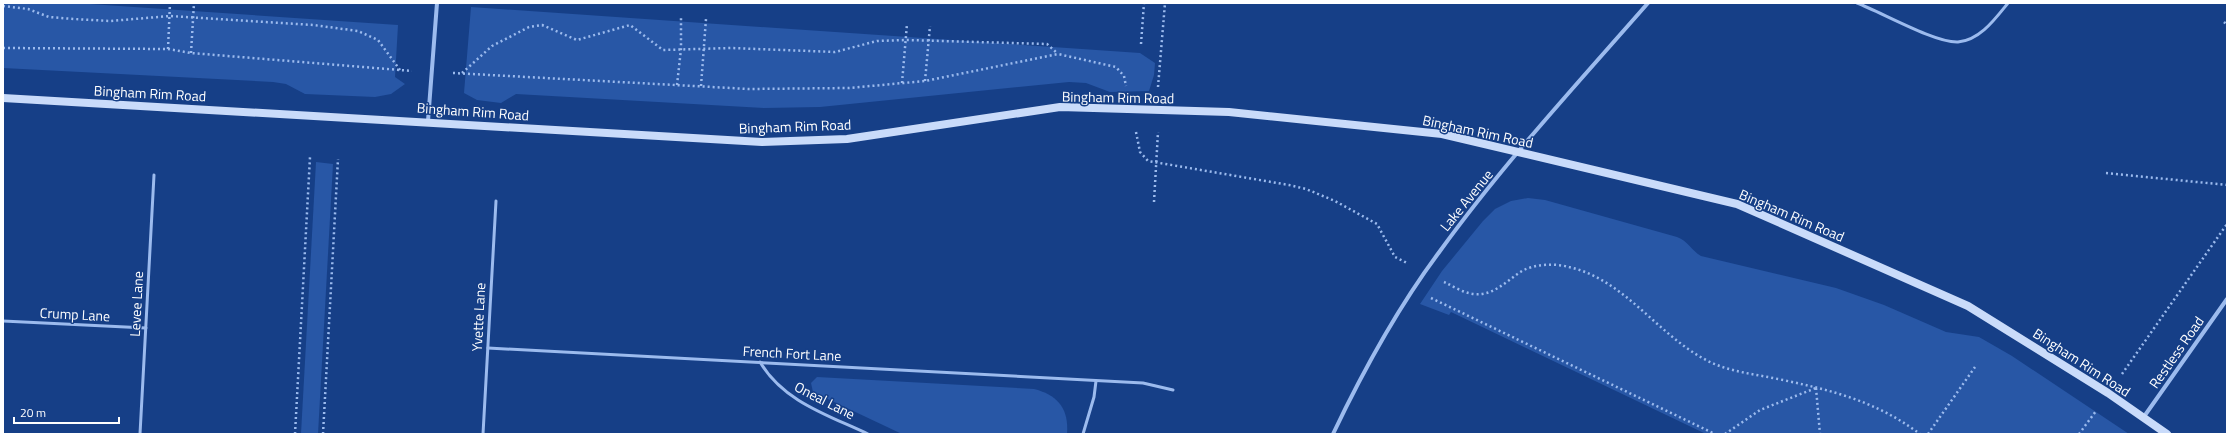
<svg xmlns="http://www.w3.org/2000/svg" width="2230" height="437" viewBox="0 0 2230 437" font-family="'Titillium Web',sans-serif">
<rect width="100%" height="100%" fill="#163f87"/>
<!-- green -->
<g fill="#2857a6">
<path d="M3 3H75L398 25 395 77 405 84 391 94 375 97 305 94 286 84 273 82 3 68Z"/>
<path d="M471 7 1140 53 1155 63 1154 75 1149 91 1110 92 1086 83 1069 82 820 107 764 108 516 94 501 103 477 100 464 93Z"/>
<path d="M316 162 333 164 318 434H301Z"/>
<path d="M1528 198 1545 200 1677 237C1688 241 1691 250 1701 256L1836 288 1884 305 1946 332 1979 337 2012 356 2129 434H1706L1451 312 1449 315 1420 304 1442 271 1483 221 1495 209 1511 201Z"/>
<path d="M817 377 1034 389C1058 395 1069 409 1067 434H902L813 392 811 383Z"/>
</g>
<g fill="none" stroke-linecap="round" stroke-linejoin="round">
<!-- path -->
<g stroke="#9cbbee" stroke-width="2.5" stroke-dasharray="2 3" stroke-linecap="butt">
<path d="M3 6 28 9 49 17 74 19 110 21 170 16 313 25 358 31 378 40 400 70"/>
<path d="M2224 22 2227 25"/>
<path d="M1141 44 1144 3"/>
<path d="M3 48 168 49 191 53 412 71"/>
<path d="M168 49 170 3"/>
<path d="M191 53 194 3"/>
<path d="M453 73 749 89 849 88 925 81 1058 54 1116 67 1124 76 1126 86"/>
<path d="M462 73 492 46 529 27 542 25 577 40 630 25 663 50 731 48 835 52 877 41 907 40 1047 44 1057 53"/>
<path d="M925 81 930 26"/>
<path d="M902 83 907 24"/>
<path d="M677 85 681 49V18"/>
<path d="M701 86 706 19"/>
<path d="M1158 87 1165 3"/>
<path d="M1136 132 1140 152 1148 161 1289 185 1306 189 1335 201 1377 224 1395 257 1407 263"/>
<path d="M2106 173 2227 185"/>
<path d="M1154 202 1158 132"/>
<path d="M1444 282C1453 286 1463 293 1474 294 1494 296 1506 281 1522 271 1535 264 1554 263 1569 267 1626 280 1658 336 1708 361 1730 372 1754 374 1778 379 1831 390 1876 401 1920 434"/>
<path d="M1431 298 1715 434"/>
<path d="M2122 374 2227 224"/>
<path d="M1816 388 1820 434"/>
<path d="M295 434 310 157"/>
<path d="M323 434 338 159"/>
<path d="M1725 434 1760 410 1816 388"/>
<path d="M1928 434 1975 367"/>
<path d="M2079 434 2096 411"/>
</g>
<!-- lane -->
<g stroke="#9cbbee" stroke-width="3">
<path d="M1857 3C1881 12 1935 43 1958 42 1980 40 1995 19 2008 3"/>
<path d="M3 321 146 328"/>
<path d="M488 348 1143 383 1173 390"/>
<path d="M760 362C784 402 828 415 868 434"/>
<path d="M140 434 154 175"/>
<path d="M483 434 496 201"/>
<path d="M1083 434 1094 397 1096 381"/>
</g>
<!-- street -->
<g stroke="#9cbbee" stroke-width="4">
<path d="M428 121 437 3"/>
<path d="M2143 418 2227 299"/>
<path d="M1333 434C1363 371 1398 307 1440 251 1503 164 1577 84 1648 3"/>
</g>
<!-- secondary -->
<path stroke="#c9dbfa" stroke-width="8" d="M3 98 762 142 847 139 1060 107 1229 112 1442 134 1737 204 1968 306 2108 393 2167 434"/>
</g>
<g text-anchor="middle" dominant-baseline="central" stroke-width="3" stroke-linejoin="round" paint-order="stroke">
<!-- street labels -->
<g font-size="14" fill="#fff" stroke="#163f87">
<text transform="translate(150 93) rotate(3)">Bingham Rim Road</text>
<text transform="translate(1118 97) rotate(1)">Bingham Rim Road</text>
<text transform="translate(473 111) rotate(4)">Bingham Rim Road</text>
<text transform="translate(795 126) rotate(-2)">Bingham Rim Road</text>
<text transform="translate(1478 131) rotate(12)">Bingham Rim Road</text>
<text transform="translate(1466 200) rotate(-51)">Lake Avenue</text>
<text transform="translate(1792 215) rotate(23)">Bingham Rim Road</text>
<text transform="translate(136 304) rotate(-87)">Levee Lane</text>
<text transform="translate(75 314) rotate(3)">Crump Lane</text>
<text transform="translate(478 317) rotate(-87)">Yvette Lane</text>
<text transform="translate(2176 352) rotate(-55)">Restless Road</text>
<text transform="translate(792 353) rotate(3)">French Fort Lane</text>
<text transform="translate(2082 362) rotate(33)">Bingham Rim Road</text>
<text transform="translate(825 400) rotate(27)">Oneal Lane</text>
</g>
</g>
<!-- border -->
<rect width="2230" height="437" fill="none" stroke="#ffffff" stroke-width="8"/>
<!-- scale -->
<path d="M14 417v6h105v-6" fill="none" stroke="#ffffff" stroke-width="2"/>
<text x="20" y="417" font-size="12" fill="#ffffff" stroke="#163f87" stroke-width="3" paint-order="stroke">20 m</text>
</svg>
